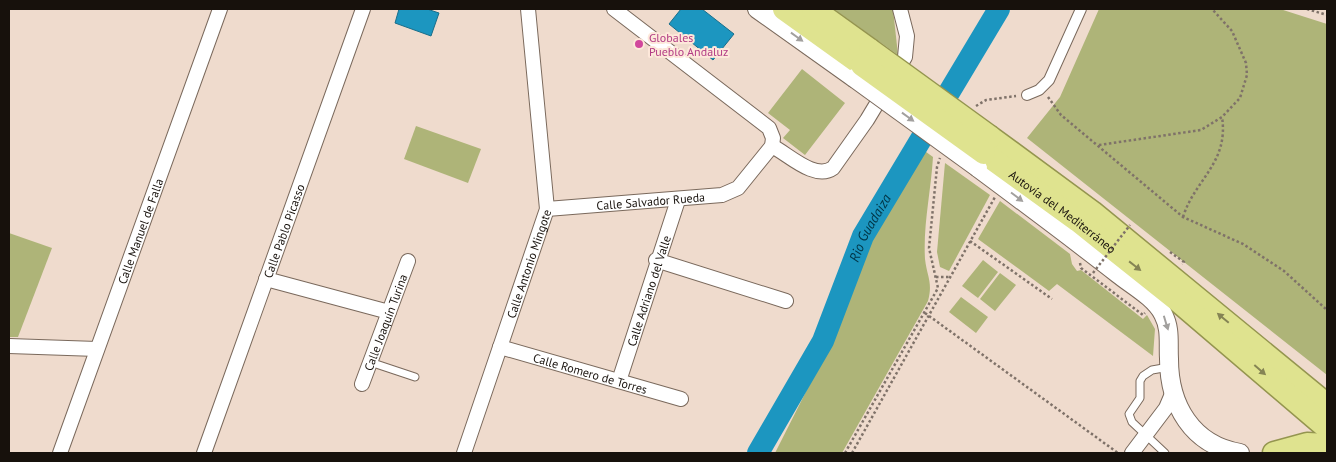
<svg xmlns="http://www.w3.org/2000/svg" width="1336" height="462" viewBox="0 0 1336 462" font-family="'PT Sans',sans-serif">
<rect width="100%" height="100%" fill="#efdbcd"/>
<!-- green -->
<g fill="#aeb478">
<path d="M834 9H893L898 55Z"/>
<path d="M1099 9H1280L1327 24V375L1027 138 1060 97Z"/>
<path d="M802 69 845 103 805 155 783 138 790 130 768 113Z"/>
<path d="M416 126 481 149 468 183 404 159Z"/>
<path d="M922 149 933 157C931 191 923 225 925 259 927 277 933 282 928 301L842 453H775L824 356 848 284 876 226Z"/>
<path d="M945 163 990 195 949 271 940 267 937 252Z"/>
<path d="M1000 201 1070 254 1072 264 1077 271 1081 270 1143 319 1147 315 1155 329 1153 356 1057 284 1049 291 978 239Z"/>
<path d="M9 233 52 248 18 337H9Z"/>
<path d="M983 260 998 272 978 298 962 286Z"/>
<path d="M1000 273 1016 285 995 311 980 299Z"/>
<path d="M961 297 988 317 976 333 949 312Z"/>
</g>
<!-- water -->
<g fill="#1c96c0" stroke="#1a6e8a">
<path d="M399 9H427L439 13 431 36 395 23Z"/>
<path d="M681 9H702L734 34 713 60 669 24Z"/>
</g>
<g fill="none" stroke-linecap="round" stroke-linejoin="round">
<!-- river -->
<path stroke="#1c96c0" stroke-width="22" id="s1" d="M758 453 823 341 863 236 999 9"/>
<!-- service casing -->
<g stroke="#7a695c" stroke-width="9">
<g id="service">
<path d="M370 362 415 377"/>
<path d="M1165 453 1132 422 1129 414 1140 398V381L1143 376 1152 370 1169 367"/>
</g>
</g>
<!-- pedestrian casing -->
<g stroke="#7a695c" stroke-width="12">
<path id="pedestrian" d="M1027 95 1039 90 1049 80 1081 9"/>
</g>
<!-- minor casing -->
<g stroke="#7a695c" stroke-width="16">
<g id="minor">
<path d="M772 146C788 154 815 181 833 168L867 120 905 57 907 36 900 9"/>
<path id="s2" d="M547 209 722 195 738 188 772 146 773 138 769 128 614 9"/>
<path d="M656 260 786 301"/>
<path d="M266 279 389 312"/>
<path d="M9 346 97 349"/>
<path id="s3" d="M500 347 681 399"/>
<path id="s4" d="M619 381 678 200"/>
<path id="s5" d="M362 384 408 261"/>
<path id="s6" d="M60 453 220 9"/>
<path id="s7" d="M204 453 363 9"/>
<path id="s8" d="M464 453 547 209 528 9"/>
<path d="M1132 453 1166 408 1172 394"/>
</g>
</g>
<!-- tertiary casing -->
<g stroke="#7a695c" stroke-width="20">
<g id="tertiary">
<path d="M757 9 854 78"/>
<path d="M978 168C1025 203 1072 238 1118 274 1133 286 1154 297 1163 314 1171 329 1168 343 1169 359 1169 405 1192 445 1240 453"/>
</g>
</g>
<!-- trunk casing -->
<g stroke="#94954f" stroke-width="25">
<g id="trunk">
<path d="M784 9 862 65"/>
<path d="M813 9 870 50"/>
<path d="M990 137 1092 212 1327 405"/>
<path id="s9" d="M984 153 1078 221 1177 300 1327 428"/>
<path d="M1274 453 1307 444 1327 445"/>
</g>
</g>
<!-- path -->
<g stroke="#7f7269" stroke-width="2.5" stroke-dasharray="2.5 2.5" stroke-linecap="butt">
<path d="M1307 9 1327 15"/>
<path d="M1048 97 1061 115 1183 217 1243 244 1284 271 1327 310"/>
<path d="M976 106 986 100 1016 96"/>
<path d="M1099 145 1201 130 1222 117 1240 98 1247 75 1246 63 1232 31 1212 9"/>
<path d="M1183 217C1195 179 1229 163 1222 117"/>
<path d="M970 241 1052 299"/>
<path d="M1170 252 1184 262 1182 264"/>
<path d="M1080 263 1081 268 1143 315 1145 313"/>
<path d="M936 277H951"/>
<path d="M925 313 1118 453"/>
<path d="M845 453 938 288 929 248 937 167 940 158"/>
<path d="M852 453 995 197"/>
</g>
<!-- service -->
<use href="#service" stroke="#fff" stroke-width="7"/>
<!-- pedestrian -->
<use href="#pedestrian" stroke="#fff" stroke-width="10"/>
<!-- minor -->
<use href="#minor" stroke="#fff" stroke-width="14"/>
<!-- tertiary -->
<use href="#tertiary" stroke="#fff" stroke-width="18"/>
<!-- trunk -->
<use href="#trunk" stroke="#dfe38f" stroke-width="22"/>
<!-- tertiary-bridge casing -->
<g stroke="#7a695c" stroke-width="20" stroke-linecap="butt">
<path id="tertiary-bridge" d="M854 78 978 168"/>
</g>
<!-- trunk-bridge casing -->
<g stroke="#94954f" stroke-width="25" stroke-linecap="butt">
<g id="trunk-bridge">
<path d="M870 50 990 137"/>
<path d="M862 65 984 153"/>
</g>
</g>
<!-- path-bridge -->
<path stroke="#7f7269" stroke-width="2.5" stroke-dasharray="2.5 2.5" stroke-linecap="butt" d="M1093 273 1130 225"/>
<!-- tertiary-bridge -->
<use href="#tertiary-bridge" stroke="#fff" stroke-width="18"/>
<!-- trunk-bridge -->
<use href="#trunk-bridge" stroke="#dfe38f" stroke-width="22"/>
</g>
<!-- one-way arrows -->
<defs><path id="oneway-solid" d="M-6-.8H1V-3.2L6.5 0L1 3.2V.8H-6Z" transform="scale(1.25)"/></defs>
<g fill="#a2a09e">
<use href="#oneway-solid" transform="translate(797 37) rotate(36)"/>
<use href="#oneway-solid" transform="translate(908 117) rotate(36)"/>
<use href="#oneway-solid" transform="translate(1017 197) rotate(37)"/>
<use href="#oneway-solid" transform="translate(1166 323) rotate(73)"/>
</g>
<g fill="#858454">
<use href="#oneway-solid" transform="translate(1135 266) rotate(38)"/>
<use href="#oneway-solid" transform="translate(1223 318) rotate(-140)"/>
<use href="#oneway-solid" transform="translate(1260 370) rotate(41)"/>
</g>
<!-- markers -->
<circle fill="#d1479c" stroke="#fde8da" stroke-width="2" cx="639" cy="44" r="5"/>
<g text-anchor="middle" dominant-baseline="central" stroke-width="4" stroke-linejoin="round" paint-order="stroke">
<!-- hotel labels -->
<g font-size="12" fill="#b23c85" stroke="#fde8da" text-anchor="start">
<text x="649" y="37">Globales<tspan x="649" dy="14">Pueblo Andaluz</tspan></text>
</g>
<!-- street labels -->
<g font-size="12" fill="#17110c" stroke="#fde8da">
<text stroke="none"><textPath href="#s2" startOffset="104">Calle Salvador Rueda</textPath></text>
<text stroke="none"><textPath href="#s9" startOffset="98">Autovía del Mediterráneo</textPath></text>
<text stroke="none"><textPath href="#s6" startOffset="236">Calle Manuel de Falla</textPath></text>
<text stroke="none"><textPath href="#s7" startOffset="236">Calle Pablo Picasso</textPath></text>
<text stroke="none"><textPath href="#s8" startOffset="200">Calle Antonio Mingote</textPath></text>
<text stroke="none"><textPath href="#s4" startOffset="95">Calle Adriano del Valle</textPath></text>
<text stroke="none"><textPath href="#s5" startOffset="66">Calle Joaquín Turina</textPath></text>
<text stroke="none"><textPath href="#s3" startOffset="94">Calle Romero de Torres</textPath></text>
</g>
<!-- water labels -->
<g font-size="14" font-style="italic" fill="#013546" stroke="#fde8da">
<text stroke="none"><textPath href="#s1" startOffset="252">Rio Guadaiza</textPath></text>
</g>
</g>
<!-- border -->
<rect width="1336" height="462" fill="none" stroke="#17110c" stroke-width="20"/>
</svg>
